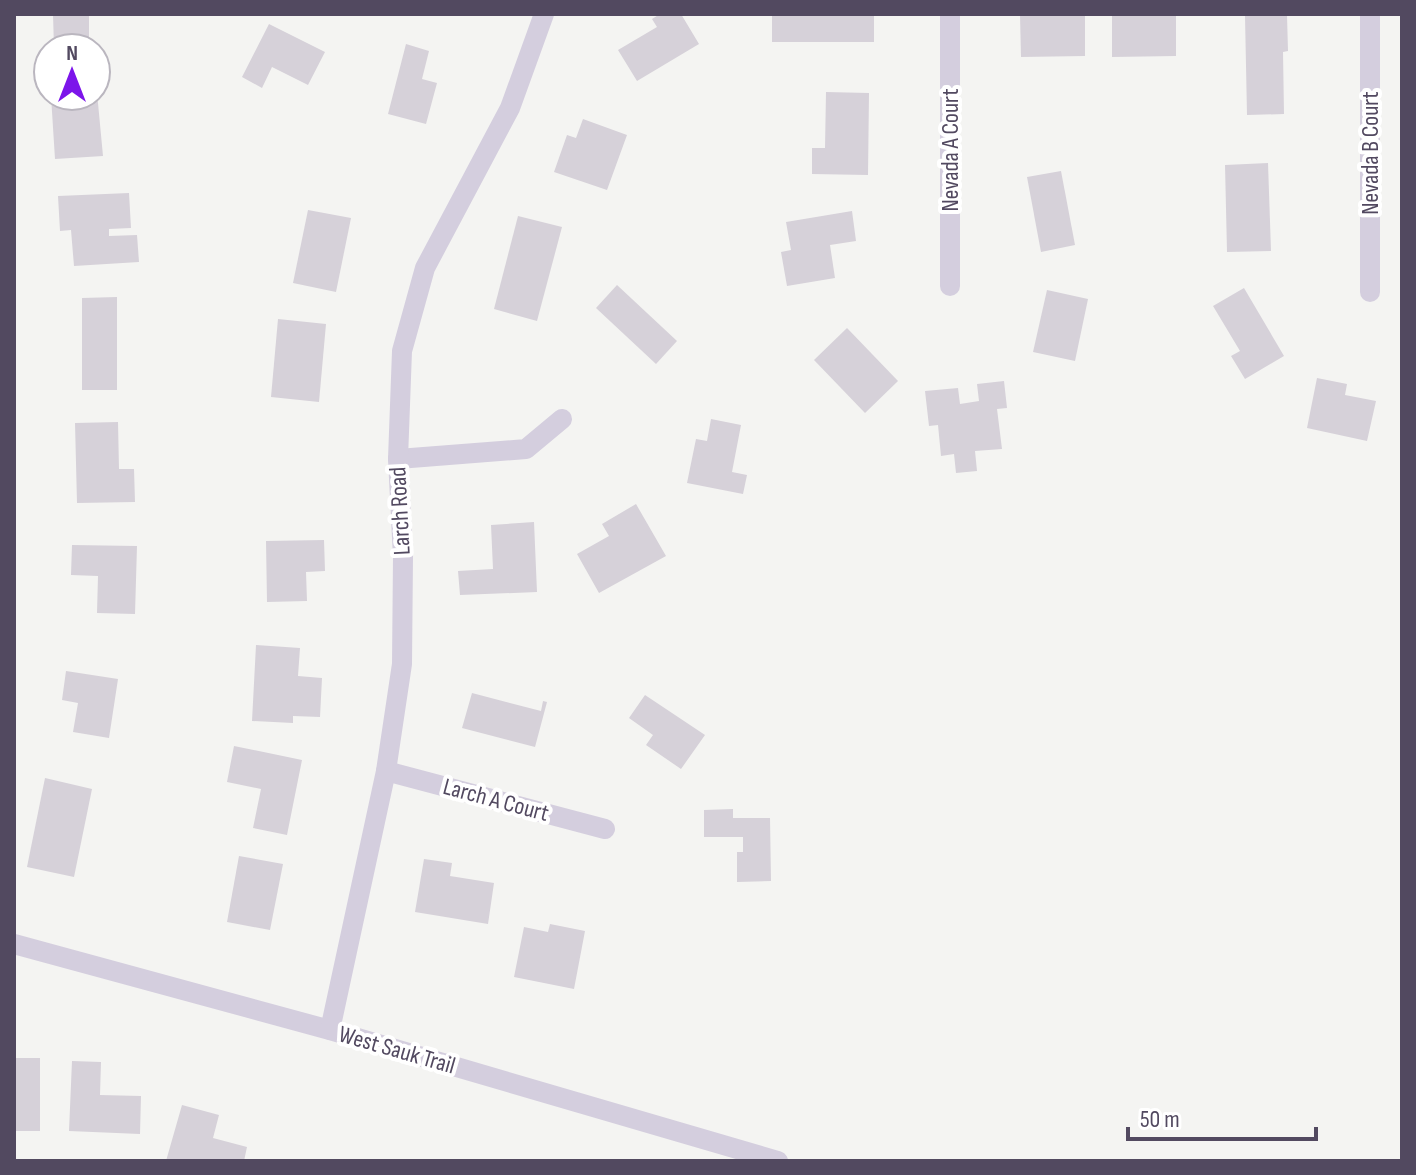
<svg xmlns="http://www.w3.org/2000/svg" width="1416" height="1175" viewBox="0 0 1416 1175" font-family="'Sofia Sans Condensed',sans-serif">
<rect width="100%" height="100%" fill="#f4f4f2"/>
<!-- building -->
<g fill="#d6d1d9">
<path d="M53 14H89V47L54 48Z"/>
<path d="M660 14H681L699 44 637 81 618 50 657 27 652 19Z"/>
<rect x="772" y="14" width="102" height="28"/>
<path d="M1085 14V56L1021 57 1020 15Z"/>
<path d="M1176 15V56L1112 57V16Z"/>
<path d="M1287 15 1288 51 1283 52 1284 114 1247 115 1245 16Z"/>
<path d="M269 24 325 52 308 85 272 67 262 88 242 77Z"/>
<path d="M406 44 429 51 422 79 437 83 426 124 388 114Z"/>
<path d="M96 82 103 156 55 159 51 96H96Z"/>
<path d="M826 92 869 93 868 175 812 174V148H825Z"/>
<path d="M583 119 627 135 607 190 554 172 567 135 576 138Z"/>
<path d="M1268 163 1271 251 1227 252 1225 165Z"/>
<path d="M1061 171 1075 245 1041 252 1027 177Z"/>
<path d="M129 193 131 228 109 229V236L137 235 139 262 74 266 71 230 60 231 58 196Z"/>
<path d="M308 210 351 218 336 292 293 283Z"/>
<path d="M852 211 856 241 830 245 835 278 787 286 781 252 791 250 786 222Z"/>
<path d="M518 216 562 227 537 321 494 309Z"/>
<path d="M617 285 677 341 656 364 596 308Z"/>
<path d="M1244 288 1284 356 1245 379 1231 356 1240 351 1213 306Z"/>
<path d="M1047 290 1088 299 1075 361 1033 352Z"/>
<path d="M117 297V390H82V298Z"/>
<path d="M278 319 326 324 319 402 271 397Z"/>
<path d="M847 328 898 381 865 413 814 360Z"/>
<path d="M1317 378 1347 384 1345 395 1376 401 1367 441 1307 428Z"/>
<path d="M1004 381 1007 408 997 409 1002 449 975 451 977 471 956 473 954 454 941 456 938 425 929 426 925 391 958 388 960 404 979 401 977 384Z"/>
<path d="M711 419 741 425 732 472 747 475 743 494 687 483 696 439 707 441Z"/>
<path d="M118 422 119 469H134L135 502 77 503 75 423Z"/>
<path d="M636 504 666 556 599 593 577 554 609 536 602 524Z"/>
<path d="M534 522 537 592 460 595 458 571 493 569 491 525Z"/>
<path d="M324 540 325 571 306 572 307 601 267 602 266 541Z"/>
<path d="M72 545 137 546 135 614 97 613 98 576 71 575Z"/>
<path d="M256 645 300 648 298 676 322 678 320 717 293 716V723L252 721Z"/>
<path d="M66 671 118 679 109 738 73 732 78 703 62 700Z"/>
<path d="M472 693 541 711 543 701 547 702 535 747 462 728Z"/>
<path d="M645 695 705 735 681 769 646 745 653 735 629 718Z"/>
<path d="M234 746 302 760 287 835 253 828 261 789 227 782Z"/>
<path d="M45 778 92 789 74 877 27 867Z"/>
<path d="M733 809V818H770L771 881 737 882V852H743V837H704V810Z"/>
<path d="M239 856 283 864 270 930 227 922Z"/>
<path d="M424 859 452 863 450 876 494 883 488 924 415 912Z"/>
<path d="M550 924 585 931 574 989 514 977 524 927 548 932Z"/>
<rect x="14" y="1058" width="26" height="73"/>
<path d="M72 1061 101 1062 100 1095 141 1096 140 1134 69 1131Z"/>
<path d="M182 1105 219 1115 213 1138 247 1147 244 1161H166Z"/>
</g>
<g fill="none" stroke-linecap="round" stroke-linejoin="round">
<!-- minor -->
<g stroke="#d4cede" stroke-width="20">
<path d="M950 14V286"/>
<path d="M1370 14V292"/>
<path d="M398 459 526 449 562 419"/>
<path d="M386 771 605 829"/>
<path d="M14 944 330 1030 778 1161"/>
<path d="M330 1030 386 771 402 664 403 557 398 459 402 351 425 268 510 108 544 14"/>
</g>
</g>
<g text-anchor="middle" dominant-baseline="central" stroke-width="8" stroke-linejoin="round" paint-order="stroke">
<!-- street labels -->
<g font-size="24" fill="#524960" stroke="#fff">
<text transform="translate(950 150) rotate(-90)">Nevada A Court</text>
<text transform="translate(1370 153) rotate(-90)">Nevada B Court</text>
<text transform="translate(400 511) rotate(-93)">Larch Road</text>
<text transform="translate(496 800) rotate(15)">Larch A Court</text>
<text transform="translate(397 1050) rotate(16)">West Sauk Trail</text>
</g>
</g>
<!-- border -->
<rect width="1416" height="1175" fill="none" stroke="#524960" stroke-width="32"/>
<!-- north arrow -->
<g transform="translate(72 72)"><circle r="38" fill="#ffffff" stroke="#bab6bf" stroke-width="2"/>
<path d="M0-6L14 30L0 20L-14 30Z" fill="#7c15ea"/>
<text y="-12" font-size="22" font-weight="bold" text-anchor="middle" fill="#524960">N</text>
</g>
<!-- scale -->
<path d="M1128 1127v12h188v-12" fill="none" stroke="#524960" stroke-width="4"/>
<text x="1140" y="1127" font-size="24" fill="#524960" stroke="#ffffff" stroke-width="6" paint-order="stroke">50 m</text>
</svg>
